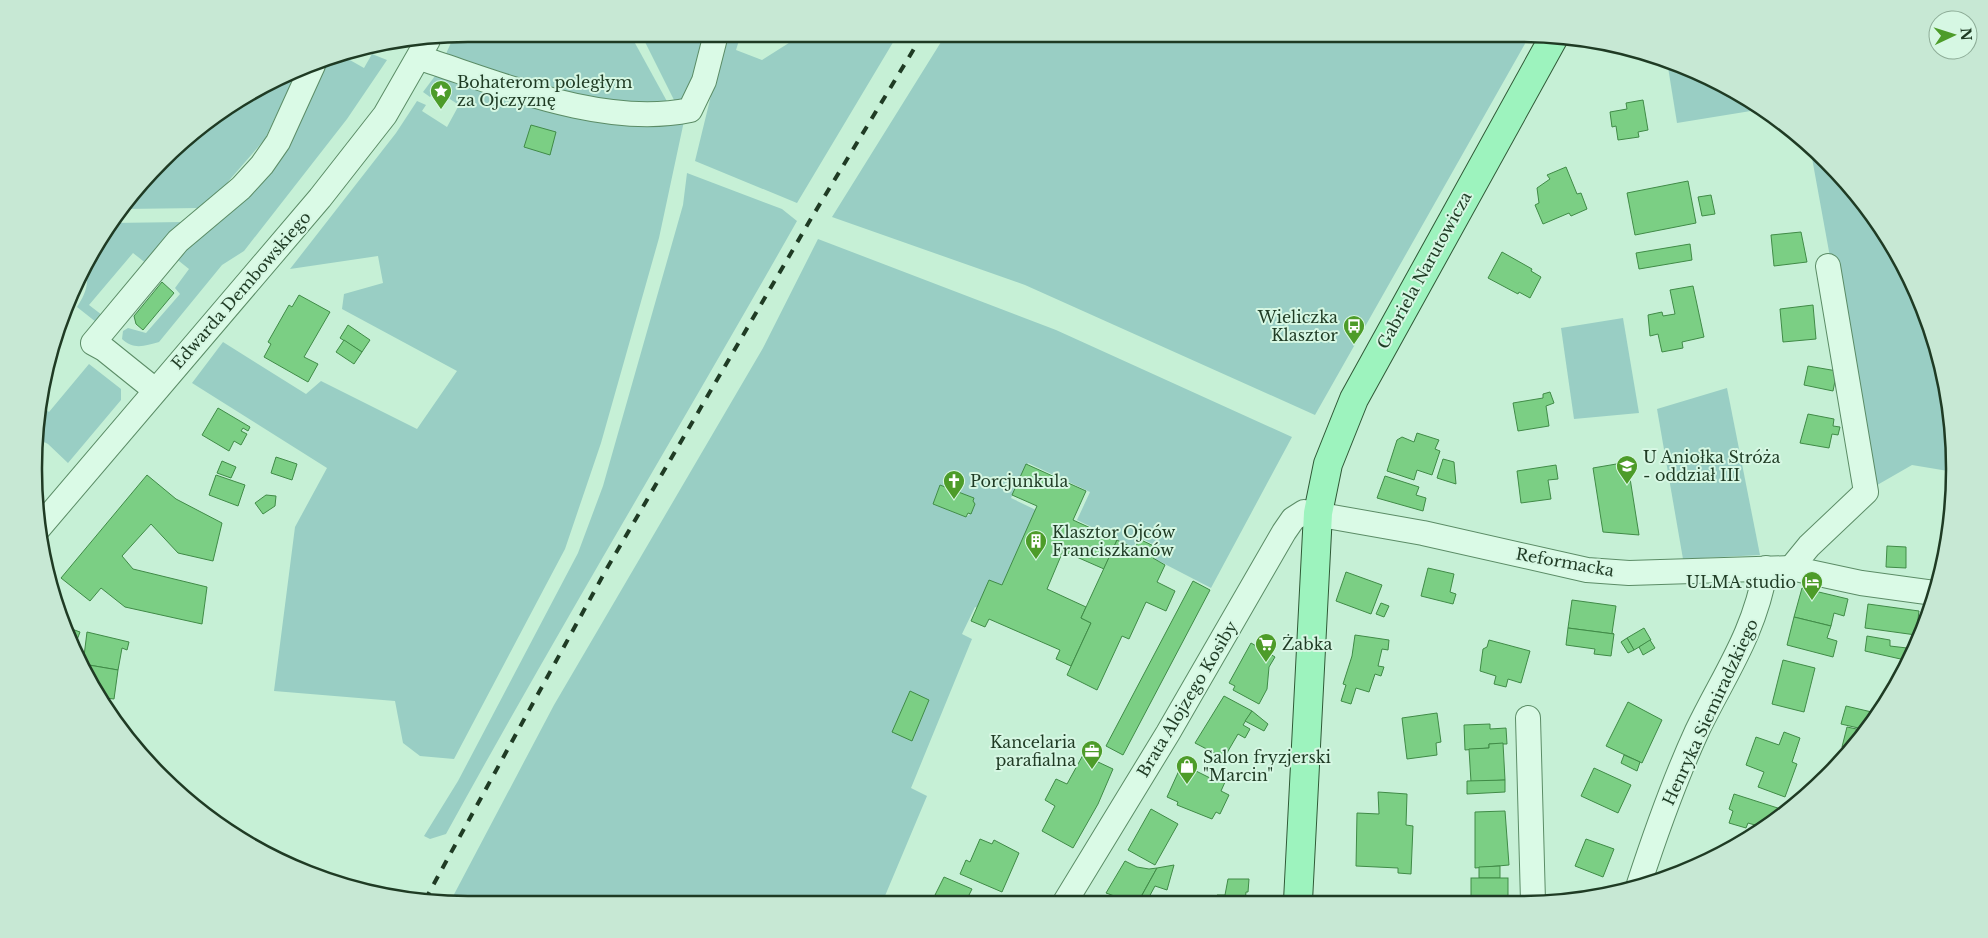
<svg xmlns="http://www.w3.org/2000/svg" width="1988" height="938" viewBox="0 0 1988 938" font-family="'Libre Baskerville',serif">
<rect width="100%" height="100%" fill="#c6f0d6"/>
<!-- green -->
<g fill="#99cec4" fill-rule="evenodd">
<path d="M469 34H630L669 105 570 97 445 56 454 36Z"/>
<path d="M641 34H711L691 94 676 104Z"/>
<path d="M726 34H741L736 50 762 60 803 34H898L797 203 695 161Z"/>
<path d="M946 34H1519L1530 35 1315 415 1025 285 832 217Z"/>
<path d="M372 54 387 60 347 119 244 251 222 265 159 342C145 346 133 350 122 339L123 331 128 328 146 333 180 294 175 288 189 269 174 257 256 189 287 149 330 57 341 55 364 68Z"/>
<path d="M1667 61 1686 67 1763 109 1677 123Z"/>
<path d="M438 72 684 121 659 238 601 443 565 549 454 759 420 756 403 743 395 701 274 691 295 527 327 468 192 383 223 342 306 394 321 381 417 429 457 371 342 309 344 294 383 283 378 256 290 269 396 133 417 101 426 105 422 111 447 127 459 105 436 90 430 97 423 92Z"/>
<path d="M295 75 265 139 226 184 200 208 124 209 204 124Z"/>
<path d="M1810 147 1827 161 1881 227 1921 303 1946 384 1954 472 1912 465 1872 488Z"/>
<path d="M687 173 782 209 797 221C681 426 559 628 446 834L430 839 424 836 458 781 578 553 603 486 683 205Z"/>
<path d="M184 222 147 264 133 253 89 305 102 315 96 322 77 307C84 296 91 283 84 271L111 223Z"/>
<path d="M818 239 1056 330 1292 437 1211 588 1155 559 1160 548 1139 537 1133 547 1077 520 1090 492 1028 463 1011 498 1038 511 1005 586 989 581 982 609 975 607 962 634 972 639 911 788 927 796 882 903 469 904 450 902 554 705 763 348ZM940 485 974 498 971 513 966 517 933 504Z"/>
<path d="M1623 318 1639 413 1574 419 1561 328Z"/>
<path d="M89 364 121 389V400L68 463 48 444 40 440 41 406 49 412Z"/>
<path d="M1727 388 1760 555 1683 559 1657 409Z"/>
</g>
<!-- building -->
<g fill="#7bcf84" stroke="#408b47">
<path d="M1643 100 1648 130 1638 132 1639 137 1618 140 1616 126 1612 127 1610 112 1627 109 1626 103Z"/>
<path d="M531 125 556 132 550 155 524 147Z"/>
<path d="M1566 167 1577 194 1581 193 1587 209 1571 216 1569 213 1543 224 1535 205 1539 203 1537 188 1550 179 1547 175Z"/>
<path d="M1688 181 1696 223 1635 235 1627 193Z"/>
<path d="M1711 195 1715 214 1702 216 1698 197Z"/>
<path d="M1801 232 1807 262 1774 266 1771 235Z"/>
<path d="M1690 244 1692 260 1639 269 1636 253Z"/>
<path d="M1502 252 1532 269 1531 271 1541 277 1530 298 1519 292 1518 294 1488 278Z"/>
<path d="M162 282 174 293 143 330 136 324 134 316Z"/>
<path d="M1693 286 1704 337 1682 342 1683 348 1662 352 1658 334 1650 336 1648 315 1662 312 1663 316 1675 314 1670 290Z"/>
<path d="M299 295 330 312 304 357 318 364 308 382 264 357 271 344 268 342 289 305 292 307Z"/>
<path d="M1813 305 1816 339 1783 342 1780 309Z"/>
<path d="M348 325 370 340 362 352 340 338Z"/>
<path d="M344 340 362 352 354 364 336 352Z"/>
<path d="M1808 366 1837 371 1833 391 1804 385Z"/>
<path d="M1550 392 1554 403 1546 406 1549 426 1518 431 1513 403 1543 398V394Z"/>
<path d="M218 408 250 427 248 431 243 428 241 431 247 434 241 445 234 441 229 451 202 435Z"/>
<path d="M1808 414 1834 419 1833 426 1840 427 1838 435 1832 434 1829 448 1800 443Z"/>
<path d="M1417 433 1439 440 1435 449 1440 451 1432 475 1417 470 1414 480 1387 471 1397 440 1402 437 1414 442Z"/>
<path d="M276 457 297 464 292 480 271 473Z"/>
<path d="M1443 459 1454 462 1456 484 1437 478Z"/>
<path d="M222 461 236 467 231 478 217 473Z"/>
<path d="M1628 462V464L1624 465 1625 472H1629L1639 535 1603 532 1593 468Z"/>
<path d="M1026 464 1086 491 1073 520 1117 540 1104 569 1063 551 1047 589 1086 607 1081 618 1091 623 1071 666 1056 659 1060 650 989 619 985 627 971 621 989 580 1002 585 1037 506 1012 495Z"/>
<path d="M1556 465 1558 479 1548 480 1551 499 1521 503 1517 471Z"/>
<path d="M147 475 176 499 222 523 213 561 178 553 151 524 122 556 133 569 207 587 202 624 125 607 101 588 90 601 61 578Z"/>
<path d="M216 475 245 485 238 506 209 495Z"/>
<path d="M1385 476 1419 487 1416 495 1426 498 1423 511 1377 498Z"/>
<path d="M940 485 974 498 973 501 975 504 971 514 968 513 966 517 933 504Z"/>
<path d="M266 495 276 496 275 506 263 514 255 503Z"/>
<path d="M1139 539 1158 548 1153 558 1165 565 1157 582 1175 591 1166 611 1146 602 1129 639 1122 636 1097 690 1067 675 1091 623 1081 618 1117 540 1135 549Z"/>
<path d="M1887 546 1906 547V568L1886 567Z"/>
<path d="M1428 568 1454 574 1450 592 1456 594 1453 604 1421 596Z"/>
<path d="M1346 572 1382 585 1371 614 1336 601Z"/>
<path d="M1193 581 1210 590 1123 755 1106 746Z"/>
<path d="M1802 588 1848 599 1844 616 1834 613 1831 626 1794 617Z"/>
<path d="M1572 600 1616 606 1612 633 1614 634 1568 628Z"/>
<path d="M1381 603 1389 606 1384 617 1376 614Z"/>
<path d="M1868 604 1919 611 1916 635 1865 628Z"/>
<path d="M1794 617 1831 626 1827 638 1837 641 1833 657 1787 645Z"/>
<path d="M69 628 80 632 74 648Z"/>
<path d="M1568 628 1614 634 1611 656 1594 654 1595 649 1566 645Z"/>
<path d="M1644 628 1651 640 1634 650 1627 638Z"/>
<path d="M87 632 129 642 127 650 122 648 118 670 83 664Z"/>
<path d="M1355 635 1389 640 1388 650 1382 649 1378 666 1384 667 1381 676 1375 674 1369 692 1356 688 1351 704 1341 701 1346 685 1343 684 1352 656Z"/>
<path d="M1867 636 1890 640V646L1907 648 1905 660 1865 651Z"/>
<path d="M1627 638 1634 650 1628 653 1621 642Z"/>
<path d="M1489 640 1530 651 1521 683 1508 679 1506 687 1494 684 1496 676 1480 671 1483 649 1487 647Z"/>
<path d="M1650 640 1655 648 1643 655 1639 647Z"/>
<path d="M1251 643 1258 647 1262 645 1267 648V652L1275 657 1269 667 1267 689 1259 704 1233 690 1235 686 1229 683Z"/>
<path d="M1783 660 1815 668 1804 712 1772 704Z"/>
<path d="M83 664 118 670 114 699 105 698Z"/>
<path d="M910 691 929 700 912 741 892 732Z"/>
<path d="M1224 696 1252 711 1243 725 1250 729 1245 738 1238 734 1224 758 1195 743Z"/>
<path d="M1628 702 1662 720 1642 763 1606 746Z"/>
<path d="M1846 706 1876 713 1867 730 1841 724Z"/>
<path d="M1252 711 1268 724 1264 731 1245 721Z"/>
<path d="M1437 713 1441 742 1436 743 1437 755 1407 759 1402 718Z"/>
<path d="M1490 724V729L1506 728 1507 744H1489V748L1465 750 1464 725Z"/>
<path d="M1847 727 1866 731 1849 749 1842 747Z"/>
<path d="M1784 732 1800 738 1792 762 1797 764 1785 797 1758 787 1764 772 1746 765 1756 737 1779 745Z"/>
<path d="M1503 743 1505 780 1471 782 1469 749 1489 748V744Z"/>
<path d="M1083 755 1113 769 1098 804 1073 848 1042 831 1055 806 1045 800 1056 779 1067 784Z"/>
<path d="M1624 755 1640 762 1637 771 1621 763Z"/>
<path d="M1182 764 1214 780 1216 777 1225 782 1221 791 1229 795 1220 814 1216 812 1212 819 1177 805 1178 802 1167 797Z"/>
<path d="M1594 768 1631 785 1618 813 1581 796Z"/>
<path d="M1505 780V792L1467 794V781Z"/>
<path d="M1378 792 1407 794 1406 825 1413 826 1411 874 1398 873V868L1356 866 1357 813 1379 814Z"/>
<path d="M1734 794 1787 811 1762 827 1748 823 1746 828 1729 823 1733 811 1729 809Z"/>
<path d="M1151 809 1178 824 1155 865 1128 850Z"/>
<path d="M1505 811 1509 865 1475 868V812Z"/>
<path d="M980 839 992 844 994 840 1019 853 1002 892 960 874 966 860 970 862Z"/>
<path d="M1586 839 1614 849 1603 877 1575 866Z"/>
<path d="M1125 861 1137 867 1149 869 1157 868 1138 902H1131L1106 893Z"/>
<path d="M1174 865 1167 890 1155 886 1148 899 1141 897 1157 868Z"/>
<path d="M1500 866V878H1479V867Z"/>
<path d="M944 877 972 889 969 895 983 903H954L935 895Z"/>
<rect x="1471" y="878" width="37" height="23"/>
<path d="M1228 879H1249L1248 892H1246L1245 902H1216L1217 895H1225Z"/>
</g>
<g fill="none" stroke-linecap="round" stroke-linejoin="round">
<!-- minor casing -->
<g stroke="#5b8c66" stroke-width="26">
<g id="minor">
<path d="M420 58C501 84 604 128 690 110L704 81 716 34"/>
<path d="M155 390 104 349 93 343 178 241 241 188 262 165 278 142 313 65"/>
<path d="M38 529 320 198 385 115 428 40"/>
<path d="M1791 568 1809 546 1866 492 1828 266"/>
<path d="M1528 718 1533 901"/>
<path d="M1639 884C1656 832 1674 781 1697 731 1725 673 1754 635 1766 568"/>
<path d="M1065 902 1168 733 1284 532 1293 519 1304 512 1423 533 1587 570 1629 573 1791 568 1861 583 1934 593"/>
</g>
</g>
<!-- major casing -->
<g stroke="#2f5936" stroke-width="30">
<path id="major" d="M1298 901 1318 513 1328 464 1354 399 1554 37"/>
</g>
<!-- minor -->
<use href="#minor" stroke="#dafae6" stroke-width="24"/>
<!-- major -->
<use href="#major" stroke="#9df3be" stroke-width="28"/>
<!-- rail -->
<path stroke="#1f3b24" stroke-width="4" stroke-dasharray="9 9" stroke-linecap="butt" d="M425 900 606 570 812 217 923 34"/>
</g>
<!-- icons -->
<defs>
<g id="sight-pin" transform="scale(1.125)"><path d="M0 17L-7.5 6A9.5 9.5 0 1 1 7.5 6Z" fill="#4d9c29" stroke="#d6f7e3"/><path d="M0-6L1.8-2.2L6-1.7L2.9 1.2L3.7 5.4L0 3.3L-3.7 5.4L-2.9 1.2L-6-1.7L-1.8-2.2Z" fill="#fff"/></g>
<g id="bus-pin" transform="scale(1.125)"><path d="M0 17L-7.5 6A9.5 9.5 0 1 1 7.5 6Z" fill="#4d9c29" stroke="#d6f7e3"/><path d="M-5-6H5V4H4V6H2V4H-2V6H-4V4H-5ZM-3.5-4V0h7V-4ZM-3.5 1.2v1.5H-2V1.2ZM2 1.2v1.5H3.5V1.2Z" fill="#fff"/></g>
<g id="school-pin" transform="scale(1.125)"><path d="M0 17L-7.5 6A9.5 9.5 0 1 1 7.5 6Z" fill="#4d9c29" stroke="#d6f7e3"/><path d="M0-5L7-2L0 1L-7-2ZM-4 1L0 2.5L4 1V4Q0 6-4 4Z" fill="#fff"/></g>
<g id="church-pin" transform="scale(1.125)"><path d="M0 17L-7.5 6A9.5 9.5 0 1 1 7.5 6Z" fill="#4d9c29" stroke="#d6f7e3"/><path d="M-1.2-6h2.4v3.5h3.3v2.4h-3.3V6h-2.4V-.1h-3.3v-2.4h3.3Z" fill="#fff"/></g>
<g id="building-pin" transform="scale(1.125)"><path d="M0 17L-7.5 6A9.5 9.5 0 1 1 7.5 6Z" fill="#4d9c29" stroke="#d6f7e3"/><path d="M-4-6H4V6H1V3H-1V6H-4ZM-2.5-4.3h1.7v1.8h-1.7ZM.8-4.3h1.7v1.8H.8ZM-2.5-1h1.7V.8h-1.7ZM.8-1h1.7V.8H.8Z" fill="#fff"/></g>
<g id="hotel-pin" transform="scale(1.125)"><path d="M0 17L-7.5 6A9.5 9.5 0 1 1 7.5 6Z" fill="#4d9c29" stroke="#d6f7e3"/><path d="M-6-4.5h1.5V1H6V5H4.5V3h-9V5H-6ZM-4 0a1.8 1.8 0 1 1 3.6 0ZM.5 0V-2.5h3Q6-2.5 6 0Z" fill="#fff"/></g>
<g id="supermarket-pin" transform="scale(1.125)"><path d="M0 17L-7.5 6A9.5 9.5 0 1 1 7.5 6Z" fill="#4d9c29" stroke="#d6f7e3"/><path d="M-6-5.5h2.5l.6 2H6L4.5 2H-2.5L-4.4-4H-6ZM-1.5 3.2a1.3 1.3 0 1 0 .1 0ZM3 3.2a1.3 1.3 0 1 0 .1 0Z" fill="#fff"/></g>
<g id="office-pin" transform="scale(1.125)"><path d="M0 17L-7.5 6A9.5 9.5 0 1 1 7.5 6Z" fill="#4d9c29" stroke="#d6f7e3"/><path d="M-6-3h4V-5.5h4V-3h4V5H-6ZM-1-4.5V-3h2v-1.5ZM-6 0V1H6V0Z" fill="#fff"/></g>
<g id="shop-pin" transform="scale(1.125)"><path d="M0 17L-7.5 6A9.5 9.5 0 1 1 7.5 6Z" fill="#4d9c29" stroke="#d6f7e3"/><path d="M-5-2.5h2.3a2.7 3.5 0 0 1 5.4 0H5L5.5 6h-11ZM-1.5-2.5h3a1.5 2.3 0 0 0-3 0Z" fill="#fff"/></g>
</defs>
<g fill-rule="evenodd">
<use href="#sight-pin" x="441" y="91"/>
<use href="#bus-pin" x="1354" y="326"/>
<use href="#school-pin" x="1627" y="466"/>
<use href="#church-pin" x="954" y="481"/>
<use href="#building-pin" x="1036" y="541"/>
<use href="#hotel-pin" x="1812" y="582"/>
<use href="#supermarket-pin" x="1266" y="644"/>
<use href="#office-pin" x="1092" y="751"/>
<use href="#shop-pin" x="1187" y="766"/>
</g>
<g text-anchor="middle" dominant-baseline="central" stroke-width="4" stroke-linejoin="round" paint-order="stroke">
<!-- poi labels -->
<g font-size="16" fill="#1f3b24" stroke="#d6f7e3" text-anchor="start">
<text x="457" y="82">Bohaterom poległym<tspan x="457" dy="18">za Ojczyznę</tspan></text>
<text x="1338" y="317" text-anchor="end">Wieliczka<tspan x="1338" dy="18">Klasztor</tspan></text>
<text x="1643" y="457">U Aniołka Stróża<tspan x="1643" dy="18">- oddział III</tspan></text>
<text x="970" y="481">Porcjunkula</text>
<text x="1052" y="532">Klasztor Ojców<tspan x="1052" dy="18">Franciszkanów</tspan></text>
<text x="1796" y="582" text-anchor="end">ULMA studio</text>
<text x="1282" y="644">Żabka</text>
<text x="1076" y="742" text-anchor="end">Kancelaria<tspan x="1076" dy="18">parafialna</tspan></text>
<text x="1203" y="757">Salon fryzjerski<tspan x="1203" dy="18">"Marcin"</tspan></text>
</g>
<!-- street labels -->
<g font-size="16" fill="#1f3b24" stroke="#d6f7e3">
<text transform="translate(1424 270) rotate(-61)">Gabriela Narutowicza</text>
<text transform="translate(241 290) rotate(-49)">Edwarda Dembowskiego</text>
<text transform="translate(1565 562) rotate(10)">Reformacka</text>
<text transform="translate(1187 699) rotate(-59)">Brata Alojzego Kosiby</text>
<text transform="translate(1710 712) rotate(-65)">Henryka Siemiradzkiego</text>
</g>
</g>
<!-- crop -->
<path d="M0 0H1988V938H0ZM468 42H1520A426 426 0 0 1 1946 468V470A426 426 0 0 1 1520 896H468A426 426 0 0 1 42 470V468A426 426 0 0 1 468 42Z" fill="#c7e8d4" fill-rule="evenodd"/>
<path fill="none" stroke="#1f3b24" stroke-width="2.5" d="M468 42H1520A426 426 0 0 1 1946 468V470A426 426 0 0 1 1520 896H468A426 426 0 0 1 42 470V468A426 426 0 0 1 468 42Z"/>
<!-- north arrow -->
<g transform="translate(1953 35) rotate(86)"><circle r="24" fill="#d6f7e3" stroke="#8dac97"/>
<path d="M0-4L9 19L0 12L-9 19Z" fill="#4d9c29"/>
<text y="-8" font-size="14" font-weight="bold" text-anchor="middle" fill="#1f3b24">N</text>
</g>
</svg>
